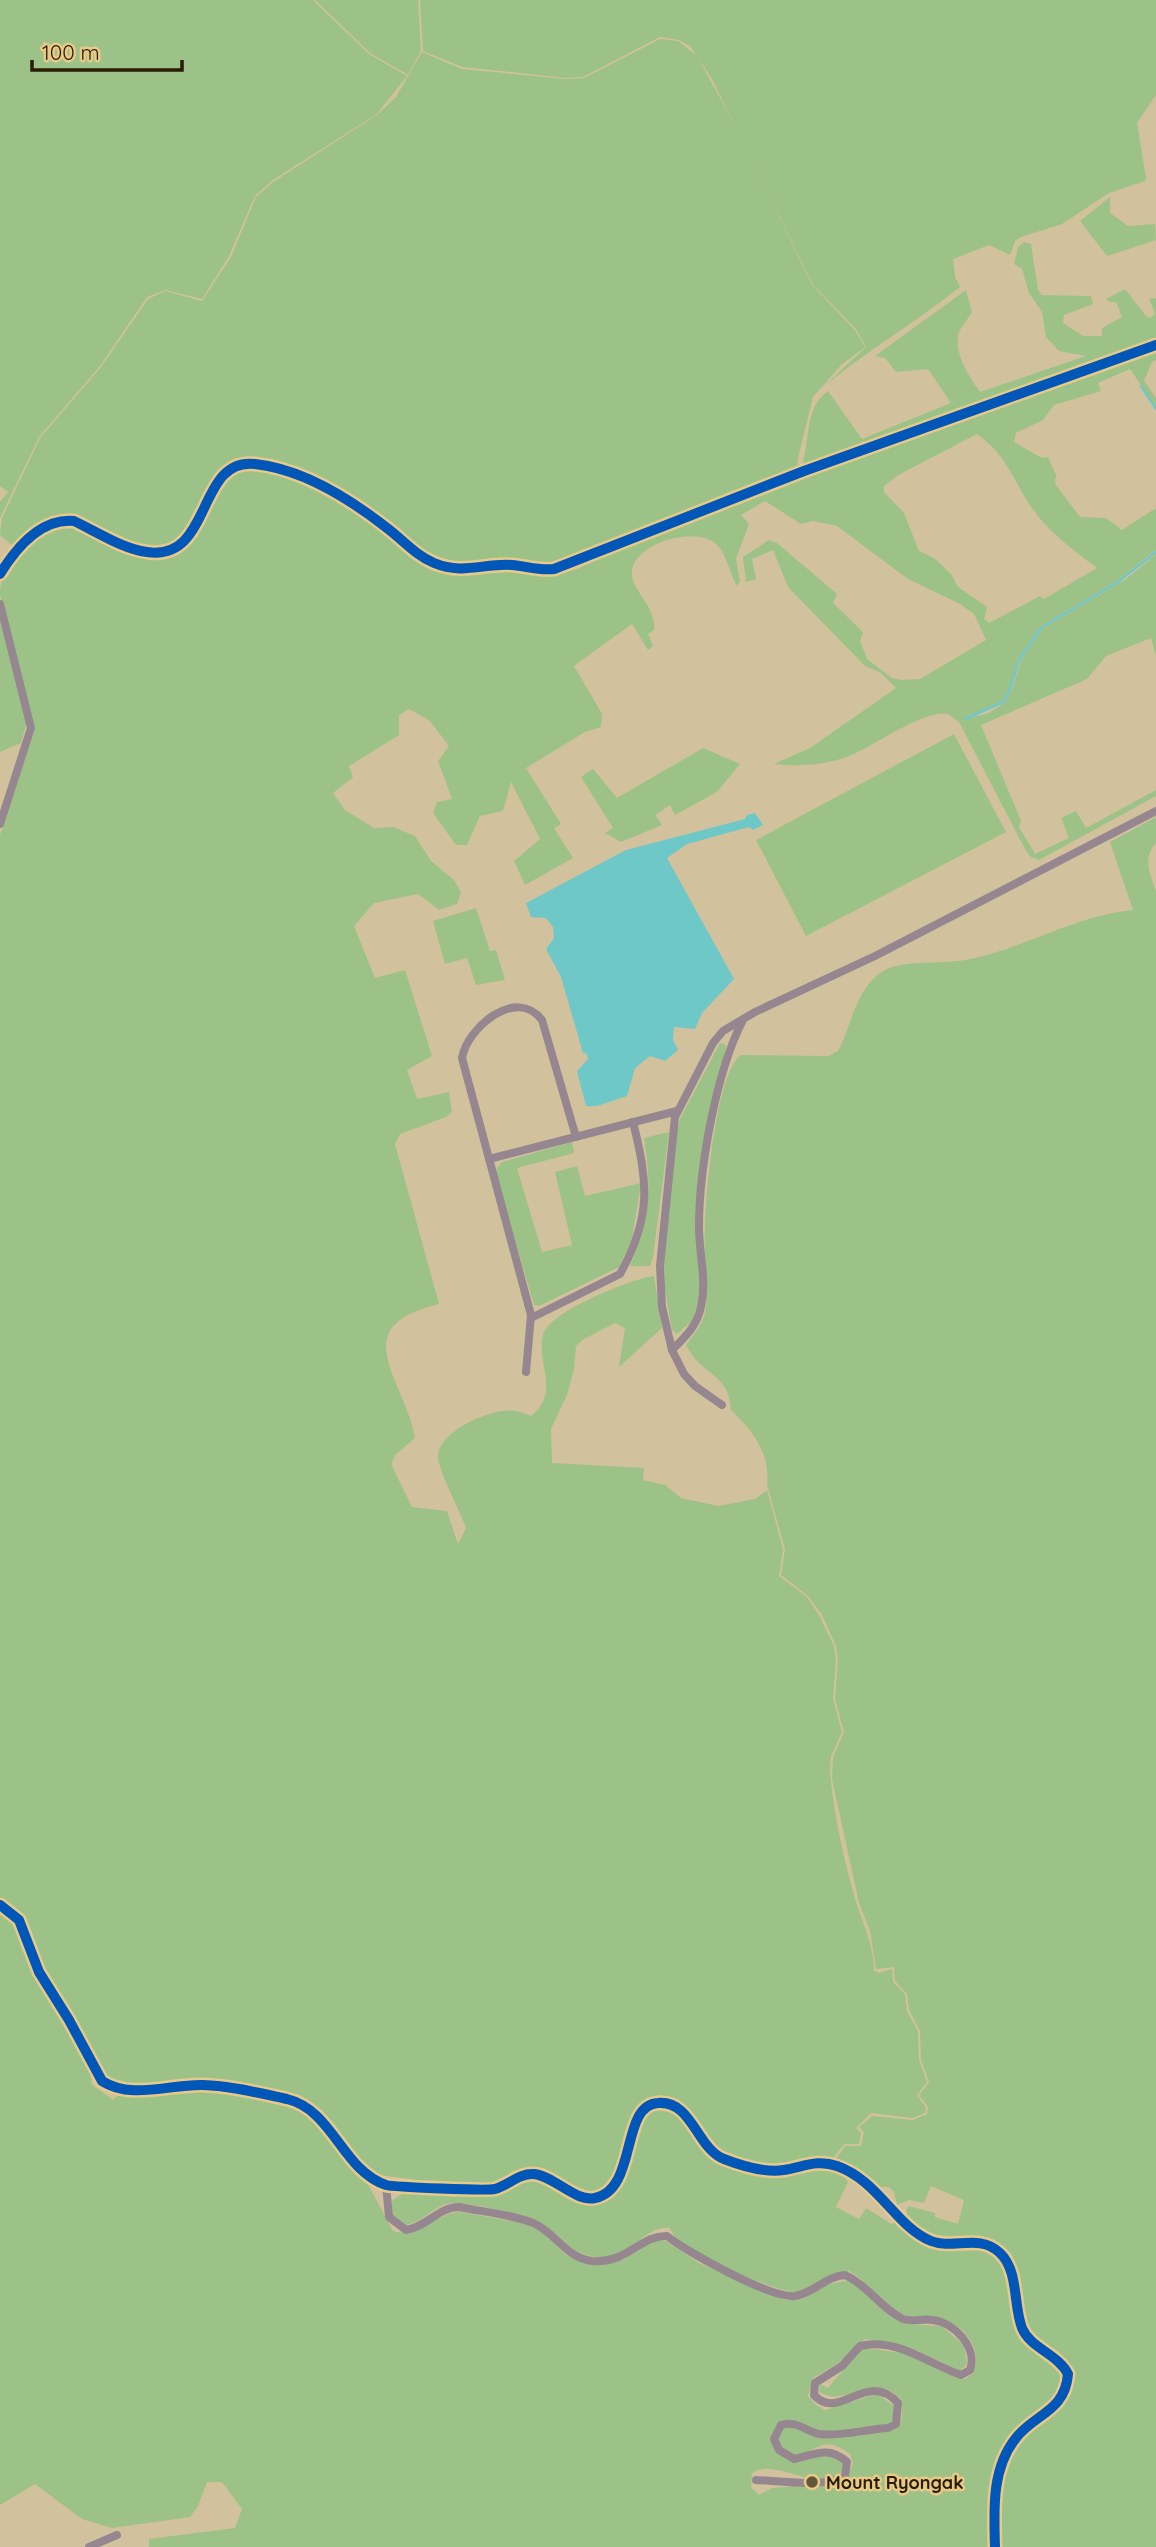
<svg xmlns="http://www.w3.org/2000/svg" width="1156" height="2547" viewBox="0 0 1156 2547" font-family="Quicksand,sans-serif">
<rect width="100%" height="100%" fill="#d2c19d"/>
<!-- green -->
<g fill="#9dc288" fill-rule="evenodd">
<path d="M0 0H313L369 54 407 76 377 114 273 180 255 196 229 256 202 299 165 290 147 297 100 366 39 437 0 518V502L8 492 0 486Z"/>
<path d="M315 0H418L421 51 408 75 370 53Z"/>
<path d="M420 0H1156V95L1137 123 1146 178 1145 181 1109 193 1062 224 1021 237 1015 241 1010 255 989 245 953 259 955 277 960 287C915 323 866 351 822 388L866 347 856 329 813 285 712 79 690 46 679 40 660 37 583 77 566 78 462 67 423 51Z"/>
<path d="M660 39 678 41 697 56 736 127 812 285 855 330 865 347 841 365 813 397 797 462 801 470 547 565C534 566 523 560 510 561 488 561 469 570 447 563 424 555 410 538 391 523 356 497 298 460 253 458 192 456 212 550 151 549 141 548 130 542 121 538 74 517 54 502 13 546L0 535 2 518 40 438 101 367 148 299 165 291 202 301 231 257 256 197 273 182 377 115 396 97 422 52 462 69 566 79 584 78Z"/>
<path d="M1110 197V213L1128 226 1155 224 1156 240 1107 256 1080 221Z"/>
<path d="M1024 242 1031 244 1038 290 1042 295 1091 296 1093 304 1064 315 1063 323 1083 336H1102V328L1122 317 1116 302H1109L1106 299 1125 289 1146 316 1151 318 1155 313 1149 299 1156 298V342L806 468 803 462C810 437 805 407 828 391L862 439 951 403 928 369 896 372 885 358 875 356 966 290 972 312C969 318 963 324 960 330 951 349 969 377 980 392L1086 356 1059 351 1046 337 1042 312 1029 293 1022 269 1014 264 1018 247Z"/>
<path d="M1156 348V360L1152 362 1144 381 1156 398V407L1130 369 1098 383 1101 391 1054 405 1043 420 1016 433 1014 442 1042 458 1048 457 1056 475 1055 484 1080 517 1106 518 1122 530 1156 508V550L1117 581 1040 627 1018 659 1009 689 1002 701 964 719 989 713 1004 703 1012 690 1021 660 1042 629 1126 579 1156 554V657L1151 638 1106 656 1087 679 981 725 1021 821 1019 827 1035 854 1069 838 1061 818 1076 811 1086 828 1156 790V796L1039 860 1031 857 1026 851 959 722 948 714C921 710 875 746 849 756 827 765 798 767 774 764L810 748 896 688 881 673 865 666 788 587 773 550 752 559 756 579 746 582 743 557 769 540 777 543 837 594 833 603 863 632 860 641 867 659 892 678 901 680 920 679 986 640 974 614 960 604 908 579 837 526 813 521 801 524 765 501 741 515 749 524 736 559 740 581 737 586C730 574 727 556 718 546 699 524 635 542 632 571 629 589 657 606 654 630L648 634 653 646 648 650 632 624 574 666 602 714 601 727 585 732 526 768 561 824 554 828 573 858 525 885 514 861 540 839 511 782 503 811 480 816 467 845H456L433 813 437 802 452 799 438 761 449 746 429 720 409 709 399 715V735L349 766 353 777 333 793 345 810 374 828 393 827 415 836 431 861 454 880 461 892 457 904 439 910 418 894 374 903 354 926 375 978 405 970 432 1056 407 1070 417 1099 449 1092 452 1112 446 1117 400 1134 395 1144 439 1304C343 1327 405 1379 415 1438L396 1454 391 1464 412 1507 447 1511 458 1544 466 1528C461 1513 438 1470 438 1457 438 1431 493 1407 515 1411 521 1411 526 1414 531 1416 561 1392 536 1364 543 1335 548 1312 631 1279 654 1276L662 1328 619 1367 625 1328 615 1323 584 1339 576 1346 574 1369 567 1395 551 1429 552 1463 644 1468 643 1480 665 1485 681 1498 718 1506 755 1499 767 1490 783 1549 779 1576 807 1597 820 1617 834 1646 836 1661 833 1699 842 1732 831 1756 830 1768C832 1808 845 1864 856 1902 863 1924 874 1946 874 1970L879 1973 892 1969 893 1982 905 1994 907 2011 918 2031 919 2060 927 2082 917 2095 926 2108 925 2113 913 2118 871 2113 856 2128 861 2133 859 2144H844L831 2161C815 2158 805 2162 789 2167 773 2171 747 2164 731 2158 695 2144 699 2103 653 2098 614 2115 638 2186 591 2195L540 2173 489 2186 469 2187 379 2175 356 2157 322 2114 306 2102 288 2096 186 2083 114 2085 100 2073 43 1973 22 1919 0 1901V835L35 729 0 595C0 559 41 520 77 525 121 547 171 584 203 524 212 506 217 486 230 471L253 467 276 472 323 490 350 505 385 530 416 557 441 572 466 576 516 570 554 575 577 569 649 535 790 479ZM977 434C1006 455 1011 475 1029 504 1046 530 1073 550 1097 568L1044 599 1040 596 989 623 984 619 987 607 958 587 951 574 934 558 919 551 904 513 884 492V486L900 474Z"/>
<path d="M0 621 28 718 21 743 0 752Z"/>
<path d="M954 734 1006 832 806 936 756 840Z"/>
<path d="M703 748 740 764 717 792 675 815 670 805 655 815 662 825 621 842 605 833 613 828 581 777 593 769 617 798Z"/>
<path d="M1156 817V843C1142 859 1150 873 1156 891V2547H998C998 2511 997 2480 1014 2448 1027 2425 1077 2410 1072 2376 1068 2352 1040 2349 1028 2332 1014 2310 1010 2275 1002 2250 974 2246 913 2244 906 2210L909 2206 935 2213V2217L958 2224 964 2200 931 2186 924 2203 909 2200 897 2205 894 2192 889 2187H881L834 2161 845 2146H861L864 2132 859 2127 872 2116 913 2120 927 2114 928 2107 919 2095 929 2082 921 2060 920 2031 909 2010 907 1994 895 1981 894 1967 876 1969 870 1931 859 1903 832 1779 833 1757 844 1732 835 1699 838 1661 836 1646 822 1615 808 1596 781 1575 785 1549 767 1485C771 1454 752 1430 731 1410 729 1372 702 1377 686 1345 694 1335 705 1321 706 1307 709 1281 703 1253 705 1226 706 1191 716 1073 741 1055L828 1056 838 1051C852 1025 856 986 885 970 905 959 946 965 970 959 1027 947 1074 916 1133 910L1110 842Z"/>
<path d="M476 908 490 951 496 950 505 980 476 985 467 958 445 964 433 921Z"/>
<path d="M720 1043 726 1045 696 1224 701 1280 697 1307 692 1321 677 1334 672 1330 665 1290 664 1255 674 1143 680 1119Z"/>
<path d="M669 1132 653 1257 650 1266H630C650 1220 652 1187 644 1138Z"/>
<path d="M572 1142 574 1153 517 1168 542 1252 572 1245 555 1172 577 1166 585 1196 641 1183 632 1239 619 1267 539 1306 534 1305 495 1171 502 1162Z"/>
<path d="M0 1909C6 1913 12 1917 17 1923 26 1937 29 1957 36 1973 48 1999 97 2057 91 2084L113 2100 117 2096 214 2089 293 2104 316 2119 364 2177 393 2231C420 2239 435 2213 460 2212L523 2223 543 2233 566 2255 599 2265 624 2259 656 2240 666 2241 699 2263 785 2300 802 2299 829 2284 851 2280 898 2320 909 2324 941 2326 964 2345 967 2364 960 2371 921 2352 865 2339 840 2362 813 2378 808 2396 816 2405 825 2410 877 2394 896 2407 895 2420 886 2425 822 2433 790 2420 778 2423 771 2438 779 2455C800 2468 823 2446 843 2464V2470C821 2498 776 2456 752 2473L751 2487 759 2495 772 2488 838 2483 846 2480 853 2464 850 2454C824 2435 820 2449 795 2457 780 2455 776 2442 781 2430L788 2426C799 2428 808 2435 819 2436 834 2439 848 2433 863 2432 890 2431 907 2436 901 2399 868 2369 850 2409 819 2392L820 2384 828 2388 859 2351 865 2348 903 2353 965 2379C973 2375 975 2370 976 2362 978 2340 957 2321 936 2317 920 2314 909 2320 894 2310 878 2299 866 2281 849 2271 827 2270 815 2292 794 2292 779 2292 705 2261 691 2252 682 2245 674 2238 670 2228 645 2225 629 2259 603 2258 568 2256 564 2235 538 2222 522 2214 471 2203 453 2203 436 2203 423 2223 405 2225L392 2216 390 2204C408 2178 459 2196 486 2194 503 2193 515 2177 531 2178 558 2179 582 2217 609 2194 632 2175 632 2138 645 2113 684 2088 691 2154 727 2164 742 2168 758 2174 774 2175 800 2176 830 2152 848 2182L836 2207 859 2219 866 2208 891 2224 897 2222 931 2245 990 2248 1003 2261 1007 2271 1022 2335 1050 2359 1064 2379C1053 2412 1034 2411 1014 2433 988 2462 988 2511 992 2547H149V2539L235 2528 242 2509 222 2482H207L198 2506 190 2517 112 2528 82 2519 35 2484 0 2505Z"/>
</g>
<!-- water -->
<path fill="#6fc8c8" d="M755 813 763 825 753 830 749 827 687 844 667 858 734 979 702 1013 695 1029 674 1027 673 1040 678 1050 665 1061 650 1056 635 1068 627 1096 597 1106H586L577 1071 588 1059 587 1054 583 1053 561 977 546 949 554 938 553 927 546 918 531 917 526 903 626 850 745 819 747 815Z"/>
<g fill="none" stroke-linecap="round" stroke-linejoin="round">
<!-- stream -->
<g stroke="#6fc8c8" stroke-width="2.5">
<path d="M1141 386 1156 409"/>
<path d="M965 719 1003 702 1010 690 1019 660 1041 628 1118 582 1156 552"/>
</g>
<!-- minor -->
<g stroke="#96868f" stroke-width="8">
<path d="M0 574C16 548 41 518 74 521 97 532 123 549 147 552 213 562 196 457 255 464 302 469 350 499 387 528 403 540 415 555 434 563 463 575 484 563 512 565 526 566 539 571 554 569L804 471 1156 345"/>
<path d="M0 604 31 728 0 824"/>
<path d="M489 1159 677 1111"/>
<path d="M531 1318 620 1274C652 1217 648 1182 633 1122"/>
<path d="M672 1350C685 1337 697 1326 701 1307 707 1281 699 1253 699 1227 699 1168 716 1072 743 1020"/>
<path d="M526 1372 531 1315 462 1058C467 1028 516 986 542 1020L576 1137"/>
<path d="M722 1405 695 1386 684 1374 672 1350 662 1307 660 1266 675 1117 713 1043 723 1031 755 1012 875 956 1156 811"/>
<path d="M0 1905 19 1920 39 1972 69 2020 102 2081C131 2100 170 2084 203 2085 231 2086 259 2093 287 2099 333 2110 342 2170 386 2185 394 2187 486 2191 495 2189 509 2185 519 2173 534 2174 554 2176 575 2202 595 2198 638 2189 620 2105 658 2103 692 2100 697 2149 724 2159 742 2166 765 2173 784 2170 803 2167 817 2159 837 2166 879 2181 895 2226 931 2241 954 2250 979 2233 1000 2253 1019 2271 1013 2305 1022 2328 1030 2348 1058 2354 1068 2374 1065 2412 1034 2414 1016 2438 991 2469 994 2511 995 2547"/>
<path d="M386 2185 389 2217 406 2230C427 2227 438 2207 459 2207 483 2212 511 2214 533 2223 555 2232 566 2258 592 2261 628 2264 640 2235 667 2236 687 2252 771 2299 795 2296 814 2293 826 2276 845 2275 866 2284 880 2307 901 2318 911 2323 922 2318 933 2320 955 2323 978 2348 970 2370L961 2375C929 2364 896 2337 860 2346L842 2366 815 2383 814 2395C839 2423 867 2368 898 2403L896 2424 888 2428C867 2429 840 2437 819 2434 806 2431 795 2420 781 2425L774 2439 779 2450 794 2459C813 2455 829 2445 847 2462L845 2476C827 2488 779 2481 756 2480"/>
<path d="M89 2547 117 2535"/>
</g>
<!-- cycleway casing -->
<g stroke="#e8c987" stroke-width="15">
<g id="cycleway">
<path d="M0 574C16 548 41 518 74 521 97 532 123 549 147 552 213 562 196 457 255 464 302 469 350 499 387 528 403 540 415 555 434 563 463 575 484 563 512 565 526 566 539 571 554 569L804 471 1156 345"/>
<path d="M0 1905 19 1920 39 1972 69 2020 102 2081C131 2100 170 2084 203 2085 231 2086 259 2093 287 2099 333 2110 342 2170 386 2185 394 2187 486 2191 495 2189 509 2185 519 2173 534 2174 554 2176 575 2202 595 2198 638 2189 620 2105 658 2103 692 2100 697 2149 724 2159 742 2166 765 2173 784 2170 803 2167 817 2159 837 2166 879 2181 895 2226 931 2241 954 2250 979 2233 1000 2253 1019 2271 1013 2305 1022 2328 1030 2348 1058 2354 1068 2374 1065 2412 1034 2414 1016 2438 991 2469 994 2511 995 2547"/>
</g>
</g>
<!-- cycleway -->
<use href="#cycleway" stroke="#0057b8" stroke-width="10"/>
</g>
<!-- markers -->
<circle fill="#645638" stroke="#e8c987" stroke-width="2.5" cx="812" cy="2482" r="7"/>
<g text-anchor="middle" dominant-baseline="central" stroke-width="5" stroke-linejoin="round" paint-order="stroke">
<!-- poi labels -->
<g font-size="18" font-weight="bold" fill="#281d02" stroke="#e8c987" text-anchor="start">
<text x="826" y="2482">Mount Ryongak</text>
</g>
</g>
<!-- scale -->
<path d="M32 60v10h150v-10" fill="none" stroke="#281d02" stroke-width="3.5"/>
<text x="42" y="60" font-size="21" fill="#281d02" stroke="#e8c987" stroke-width="5" paint-order="stroke">100 m</text>
</svg>
